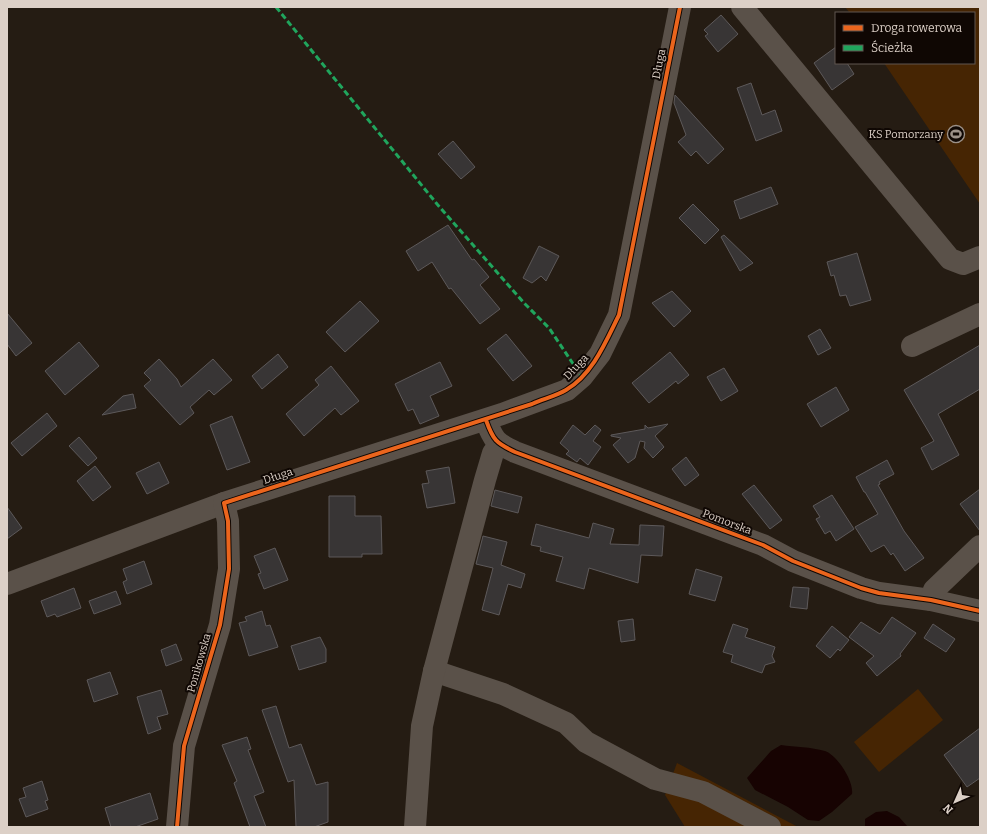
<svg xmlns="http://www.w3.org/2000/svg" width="987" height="834" viewBox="0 0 987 834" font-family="Bitter,serif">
<rect width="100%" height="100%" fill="#251c13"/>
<!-- green -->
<g fill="#462503">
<path d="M845 7H980V204L884 63H974V13H850Z"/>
<path d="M918 689 943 720 879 772 854 742Z"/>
<path d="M677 763 798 827H685L665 795Z"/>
</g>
<!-- water -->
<g fill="#170302">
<path d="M781 745C795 747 811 747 825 751 837 755 854 781 852 794L832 812 819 821 808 820 788 807 755 790 747 778 771 751Z"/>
<path d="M887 811 899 817 908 827H865V819L876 812Z"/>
</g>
<!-- building -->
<g fill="#383535" stroke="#5d595a">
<path d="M721 15 738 34 718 52 705 36 708 34 704 30Z"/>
<path d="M836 47V63H847L854 74 832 90 814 63Z"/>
<path d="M751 83 762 115 775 110 782 131 756 141 737 88Z"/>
<path d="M675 95 724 149 708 164 696 151 691 156 678 142 686 135 674 103Z"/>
<path d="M453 141 475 167 461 179 438 154Z"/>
<path d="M771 187 778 204 740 219 734 201Z"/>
<path d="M693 204 719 230 705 244 679 218Z"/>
<path d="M448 225 472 260 474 259 489 277 480 285 500 309 480 324 451 288 449 289 432 262 418 271 406 251Z"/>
<path d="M724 235 753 263 740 271 721 237Z"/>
<path d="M539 246 559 256 546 281 541 276 532 283 523 278Z"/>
<path d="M857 253 871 300 850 306 846 295 840 296 834 275 831 276 827 262Z"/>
<path d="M672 291 691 311 674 327 652 303Z"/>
<path d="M360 301 379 321 345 352 326 332Z"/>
<path d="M7 313 32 343 16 356 7 344Z"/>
<path d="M820 329 831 348 818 355 808 336Z"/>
<path d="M506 334 532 366 513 381 487 349Z"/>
<path d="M79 342 99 366 65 395 45 371Z"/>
<path d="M980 345V389L938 414 959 455 932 470 921 448 934 441 904 390Z"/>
<path d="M670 352 689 375 678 384 676 381 649 403 632 383Z"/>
<path d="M278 354 288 367 262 389 252 376Z"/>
<path d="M159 359 177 379 181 387 213 359 232 380 214 395 209 390 190 407 194 413 180 425 144 386 151 380 144 373Z"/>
<path d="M440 362 452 386 430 396 439 416 420 424 413 409 408 411 395 384Z"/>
<path d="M331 366 359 401 341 415 335 408 304 436 286 414 319 385 315 380Z"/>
<path d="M724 368 738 391 721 401 707 377Z"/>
<path d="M836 387 849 410 821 427 807 404Z"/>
<path d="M133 394 136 408 102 415 123 396Z"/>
<path d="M47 413 57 426 22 456 11 443Z"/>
<path d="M232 416 250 462 227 470 210 425Z"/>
<path d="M668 424 655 436 664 447 653 458 644 448 645 442 640 441 635 458 628 463 613 445 621 438 611 436V435L645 429V425L648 428Z"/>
<path d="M573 425 585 435 595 425 601 430 593 441 601 447 588 465 580 458 577 462 566 454 569 451 560 443Z"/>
<path d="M79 437 97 458 88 466 69 446Z"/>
<path d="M686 457 699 475 685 486 672 469Z"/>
<path d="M887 460 894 474 879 482 880 484 878 485 904 531 924 558 905 571 893 553 891 555 884 545 871 552 855 527 878 514 865 492H864L856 477Z"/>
<path d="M159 462 169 483 147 494 136 473Z"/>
<path d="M95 466 111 487 93 501 77 481Z"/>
<path d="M449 467 455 503 427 508 422 484 429 483 426 471Z"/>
<path d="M754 485 782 520 770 529 742 494Z"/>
<path d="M980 489V531L960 504Z"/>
<path d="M495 490 522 497 518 513 491 506Z"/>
<path d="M832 495 854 529 836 541 830 531 825 534 816 519 820 517 813 506Z"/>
<path d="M329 496H355V516H381L382 554H362V557H329Z"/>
<path d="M7 507 22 528 7 539Z"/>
<path d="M593 523 614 529 610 544 639 545 640 525 664 526 662 556 641 555 638 583 589 568 584 589 556 581 563 557 540 551 541 547 531 545 536 524 589 538Z"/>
<path d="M483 536 507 542 501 565 525 574 521 588 508 584 499 615 482 610 493 568 476 564Z"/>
<path d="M275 548 288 580 264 589 258 574 261 573 254 556Z"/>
<path d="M144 561 152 584 127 594 123 582 127 580 123 569Z"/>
<path d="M696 569 722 577 715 601 689 594Z"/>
<path d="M793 587 809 588 807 609 790 607Z"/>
<path d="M74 588 81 608 57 617 55 614 47 617 41 601Z"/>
<path d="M116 591 121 604 94 614 89 601Z"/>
<path d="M262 611 266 626 270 625 278 647 249 656 239 623 247 621 245 617Z"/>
<path d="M892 617 916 633 900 654 901 656 877 676 866 663 874 656 849 637 861 622 880 634Z"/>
<path d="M633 619 635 640 621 642 618 621Z"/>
<path d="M733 624 748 629 745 637 775 647 772 656 775 662 765 665 762 673 731 662 733 655 723 652Z"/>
<path d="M933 624 955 639 946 652 924 638Z"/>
<path d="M832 626 849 640 840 651 838 649 830 658 816 646Z"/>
<path d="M320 637 326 649V662L299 670 291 646Z"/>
<path d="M176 644 182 660 166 666 161 650Z"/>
<path d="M110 672 118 694 94 702 87 680Z"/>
<path d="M161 690 168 714 157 717 161 729 148 734 137 697Z"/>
<path d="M276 706 289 748 301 744 316 785 328 782V822L314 827H296L294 780 288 782 262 710Z"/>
<path d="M980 728V778L967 787 944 755Z"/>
<path d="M247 737 251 749 248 750 264 792 254 796 266 827H250L234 783 237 781 222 745Z"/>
<path d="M42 781 48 800 45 801 48 809 26 817 19 799 26 797 23 788Z"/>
<path d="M150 793 158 819 135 827H111L105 808Z"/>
</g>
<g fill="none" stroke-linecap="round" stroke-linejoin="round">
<!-- minor -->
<g stroke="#5a5149" stroke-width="22">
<path d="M742 7 950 259 963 264 980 257"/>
<path d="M912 346 980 314"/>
<path d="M486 420C493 440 496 443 515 452L763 545 793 561 861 588 879 593 931 600 980 611"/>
<path d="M7 584 224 503 502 414 567 390 582 377 600 354 619 315 680 7"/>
<path d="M931 600 934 590 980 546"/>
<path d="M434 671 503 694 566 723 586 742 655 779 703 792 770 827"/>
<path d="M177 827 184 746 220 625 229 569 228 521 224 503"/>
<path d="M415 827 422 726 434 671 485 480 493 453 499 445"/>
</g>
<!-- quiet -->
<path stroke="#20a55d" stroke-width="3" stroke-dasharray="6 3" stroke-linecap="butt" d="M276 7 437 204 524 303 549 328 582 377"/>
<!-- cycleway casing -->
<g stroke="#0f0703" stroke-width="6">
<g id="cycleway">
<path d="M486 420C493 440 496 443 515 452L763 545 793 561 861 588 879 593 931 600 980 611"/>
<path d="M177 827 184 746 220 625 229 569 228 521 224 503 532 404C543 399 556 396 566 390 593 374 606 341 619 315L680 7"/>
</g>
</g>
<!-- cycleway -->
<use href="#cycleway" stroke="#eb651d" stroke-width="4"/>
</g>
<!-- icons -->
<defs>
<g id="stadium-ring" transform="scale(0.9)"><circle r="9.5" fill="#0f0703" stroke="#9c9188" stroke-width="1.5"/><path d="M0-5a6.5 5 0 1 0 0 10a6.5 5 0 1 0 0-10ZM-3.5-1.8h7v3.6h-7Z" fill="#9c9188"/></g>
</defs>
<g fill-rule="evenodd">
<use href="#stadium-ring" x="956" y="134"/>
</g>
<g text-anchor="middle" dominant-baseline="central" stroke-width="4" stroke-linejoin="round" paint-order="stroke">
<!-- street labels -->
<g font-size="11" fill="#dcd0c7" stroke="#0f0703">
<text transform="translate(659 64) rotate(-79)">Długa</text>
<text transform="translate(576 367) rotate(-47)">Długa</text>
<text transform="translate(278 476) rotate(-18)">Długa</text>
<text transform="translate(727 522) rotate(21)">Pomorska</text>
<text transform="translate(199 663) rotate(-74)">Ponikowska</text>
</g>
<!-- poi labels -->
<g font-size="11" fill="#dcd0c7" stroke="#0f0703" text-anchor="end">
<text x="943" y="134">KS Pomorzany</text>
</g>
</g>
<!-- border -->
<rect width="987" height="834" fill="none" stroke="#dcd0c7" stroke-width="16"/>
<!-- legend -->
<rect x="835" y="12" width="140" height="52" fill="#0f0703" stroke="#615751"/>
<rect x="843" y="25" width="20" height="6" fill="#eb651d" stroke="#615751"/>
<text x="871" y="32" font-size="12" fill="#dcd0c7">Droga rowerowa</text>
<rect x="843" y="45" width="20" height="6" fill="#20a55d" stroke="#615751"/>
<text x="871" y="52" font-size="12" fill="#dcd0c7">Ścieżka</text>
<!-- north arrow -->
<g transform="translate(955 802) rotate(225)" stroke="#0f0703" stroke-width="3" paint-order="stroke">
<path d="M0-3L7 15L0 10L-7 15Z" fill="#dcd0c7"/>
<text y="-6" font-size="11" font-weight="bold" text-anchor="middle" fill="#dcd0c7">N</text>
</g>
</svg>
